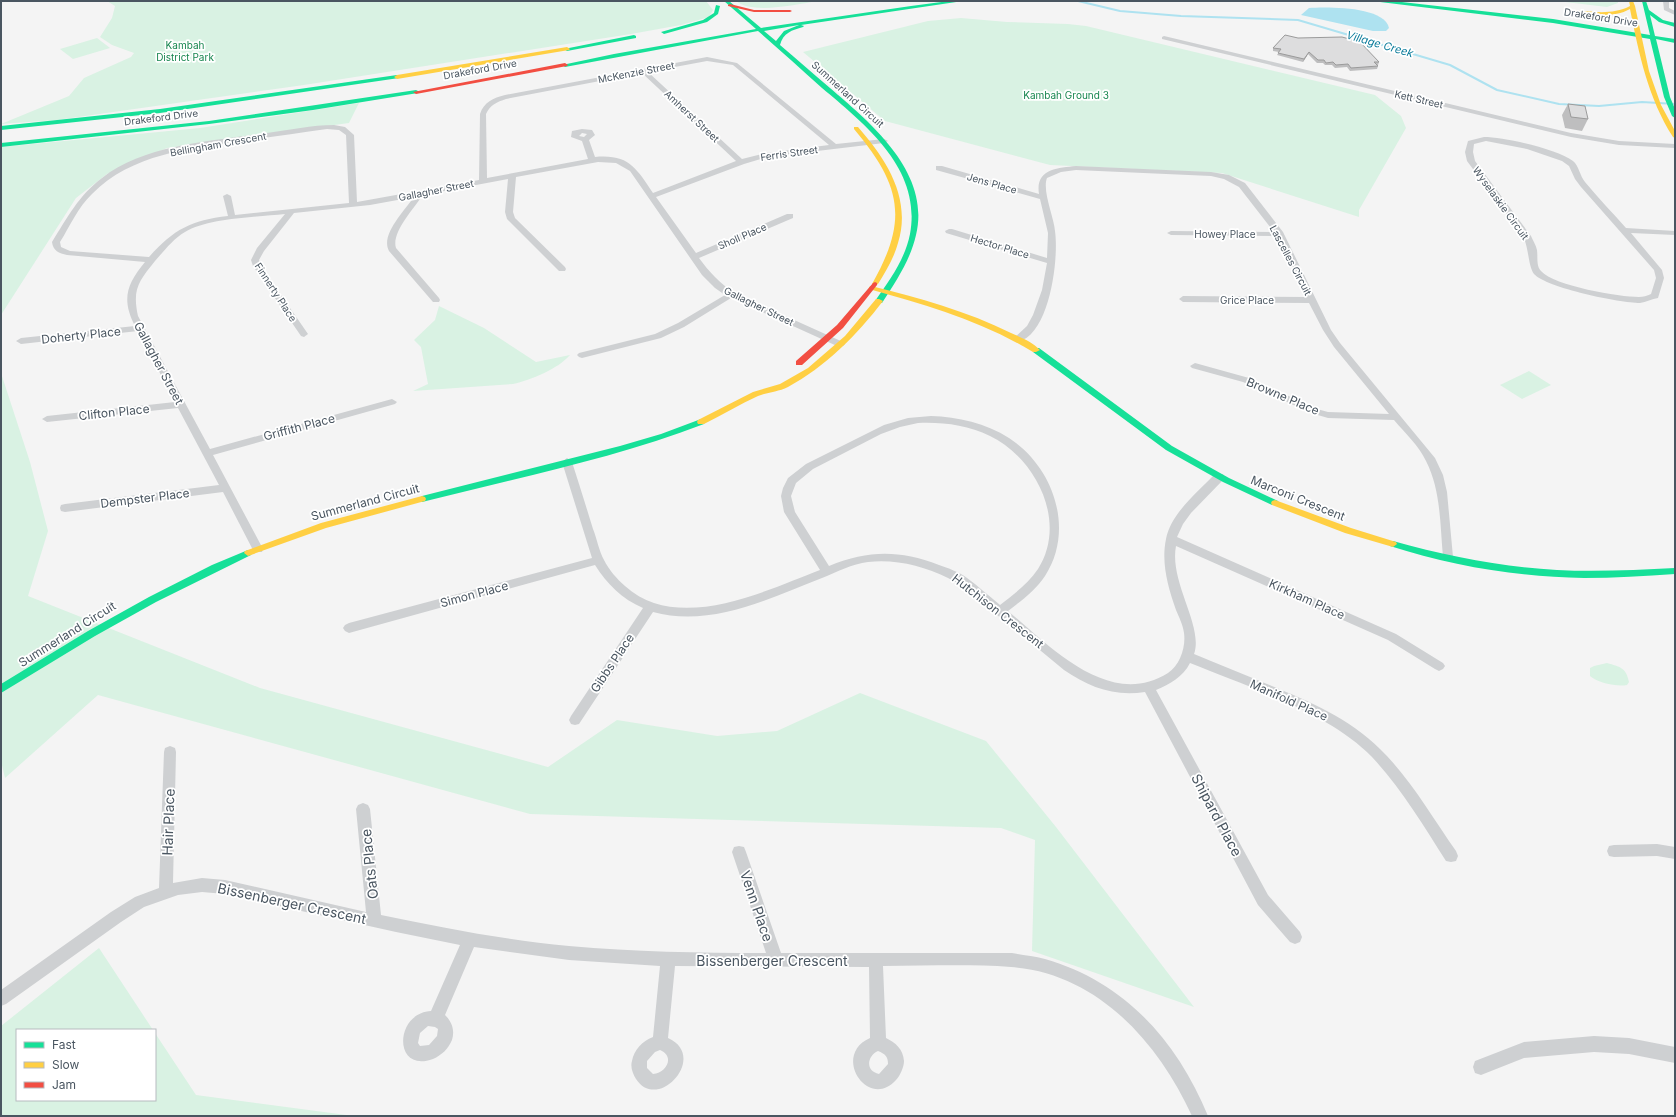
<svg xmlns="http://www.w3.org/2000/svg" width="1676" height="1117" viewBox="0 0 1676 1117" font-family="Inter,sans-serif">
<rect width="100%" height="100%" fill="#f4f4f4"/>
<!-- green -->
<g fill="#d9f2e3">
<path d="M107 1H706L713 10 709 17 681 25 631 34 304 85 57 120 1 124 69 96 84 78 131 57 134 53 112 45 100 37 112 18 115 6Z"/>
<path d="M736 1H818C797 4 753 15 736 1Z"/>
<path d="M1557 1H1618V3L1607 7Z"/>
<path d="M961 18 1007 22 1068 24 1086 26 1375 95 1401 116 1406 128 1359 210V217L1222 173 1050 165 885 121 803 52 928 21Z"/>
<path d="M97 38 110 48 73 59 60 49Z"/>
<path d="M359 103 349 123 167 148 107 174 76 198 1 315V147L200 128Z"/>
<path d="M439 306 484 328 536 362 570 355C558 369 531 380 513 384L413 391 428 384 421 347 414 340 435 320Z"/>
<path d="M1529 371 1551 385 1522 399 1500 385Z"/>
<path d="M1 373 30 462 48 531 28 596 260 688 548 767 617 720 717 736 777 731 860 693 986 741 1056 827 1194 1007 1032 951 1035 840 1001 828 530 814 98 695 5 778 1 761Z"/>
<path d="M1607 663C1620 667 1626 667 1629 682L1627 685C1617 687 1598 683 1590 676V668L1594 666Z"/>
<path d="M99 948 153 1030H17V1100H155V1033L196 1095 354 1116H1V1026Z"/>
</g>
<!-- water -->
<path fill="#aee2f0" d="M1309 8C1327 7 1384 6 1389 28L1386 31H1373L1301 15Z"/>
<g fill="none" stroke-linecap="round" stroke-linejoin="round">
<!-- stream -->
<path stroke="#aee2f0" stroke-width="2" d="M1078 1 1120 11 1181 16 1298 20 1450 65 1497 90 1559 104 1599 106 1642 102 1675 104"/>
<!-- street -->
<g fill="#ced0d2" fill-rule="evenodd">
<path d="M1663 1H1669V8L1675 11V15L1664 10Z"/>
<path d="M1164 36 1571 133 1619 141 1675 144V148L1619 145 1571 137 1162 39V37Z"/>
<path d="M707 57 737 63 836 144 884 139 888 141 884 143 767 157 744 164 656 197 696 253 787 214H793V218L699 258C709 272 720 283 734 293L843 342 845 344 843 346H837L731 298 684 327 661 338 582 358 579 357 577 355 579 353 655 334 678 323 725 295 715 288 702 275 630 171 616 163 598 162 516 177 513 212 515 218 565 267 566 269 565 271H559L507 219 505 212 508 179 423 195C414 208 391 233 396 248L439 298 440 300 439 302H433L389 251C380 235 405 210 414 197L370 205 294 213 264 251 259 260 261 266 308 334 304 337 301 336 253 266 251 260 257 248 285 214C257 217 208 218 185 232 173 239 164 251 155 261 139 281 132 289 138 316L210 449 392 399 397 402 395 404 213 455 263 549 262 552H254L223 492 65 512 61 511 60 508 61 505 65 504 219 485 178 408 47 422 42 419 47 416 175 402 138 331 21 344 16 341 21 338 135 326C121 299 127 284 145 262L67 255C59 253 53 251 52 242 67 218 79 195 102 178 145 144 215 141 267 133 289 130 312 125 334 125L345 127 354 135 357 202 479 180 480 114C484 102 493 98 505 95ZM707 61 733 65 829 145 766 153 742 159 648 72ZM642 73 736 161 653 193C636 168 629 154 595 157L589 140 595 135 592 130 582 129 572 131 571 137 582 141 588 159 487 178 486 114C490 105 497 102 506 99ZM327 129 339 130 346 135 349 203 235 215 231 196 227 194 223 196 228 216C191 220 173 230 149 257L70 251 61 247 60 242C70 226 78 207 92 194 131 154 191 148 242 141 270 137 299 133 327 129ZM582 133 587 134 584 137 579 136Z"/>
<path d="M1484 137C1504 137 1557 149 1573 161 1579 166 1580 176 1585 182 1598 198 1613 213 1626 228L1675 231V235L1631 233 1662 270 1664 278 1658 298C1652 299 1646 302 1640 303 1620 303 1547 288 1534 274 1528 266 1529 248 1523 236L1467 161 1465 152 1468 141ZM1486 141 1527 149 1562 161 1569 166 1575 179 1581 187 1654 270 1656 278 1651 294C1647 296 1643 297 1639 297 1620 297 1554 286 1541 271 1536 266 1538 257 1537 250 1536 245 1533 241 1531 236L1475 161 1473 152 1474 144Z"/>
<path d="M936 166H942L1039 194C1035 169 1057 168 1076 166L1211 172 1229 175 1245 183 1283 232 1331 330 1340 343 1435 458 1443 475 1447 492 1453 557 1452 560 1448 561 1444 560 1443 557C1440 525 1441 490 1426 461 1419 446 1405 433 1394 420L1328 418 1311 413 1243 382 1192 368 1190 366 1195 363 1249 378 1317 409 1328 412 1389 414 1334 347 1323 330 1309 303 1183 302 1179 299 1183 296 1307 297 1277 236 1171 235 1167 233 1171 231 1274 232 1239 187 1224 179 1211 176 1076 170 1061 172 1047 178C1042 191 1054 217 1055 231 1059 258 1050 334 1018 342L1013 339 1027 326 1033 315 1042 290 1047 263 946 233 945 231 949 229H952L1047 258 1048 233 1040 199 936 170Z"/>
<path d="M931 416C958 417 986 423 1009 438 1054 467 1075 530 1045 576 1036 590 1021 601 1008 611 1050 646 1109 710 1168 673 1180 665 1186 647 1184 633 1183 625 1179 617 1176 610 1168 587 1161 563 1166 539 1171 513 1198 492 1215 474H1223L1224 477 1223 480 1191 513 1183 524 1177 537 1396 634 1443 663 1445 666 1443 669 1439 671 1435 669 1388 640 1176 546C1169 582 1204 626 1194 654 1218 664 1243 674 1267 684 1308 701 1348 717 1380 749 1410 778 1432 817 1456 851L1458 856 1456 861 1451 862 1446 861C1423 825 1401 788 1372 757 1328 712 1249 687 1190 663 1183 677 1170 684 1156 690L1268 895 1300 932 1302 937 1300 942 1295 944 1290 942 1258 905 1145 692C1114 697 1089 687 1064 670 1040 650 1015 630 991 610 977 599 964 586 948 578 923 566 896 559 868 562 852 564 837 572 822 578 770 598 711 628 653 612L579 724 575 725 571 724 569 720 571 716 643 608C622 599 607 584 595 565L349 633 345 631 343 628 345 625 349 623 592 558 562 462 567 458 572 462C579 484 586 506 593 529 597 539 599 551 604 560 609 570 617 579 625 586 678 634 765 591 820 570L784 512 781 496 783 488 788 478 806 464 884 425 908 418ZM918 423C943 422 967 425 990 436 1036 458 1068 522 1038 569 1028 584 1014 594 1000 605 989 596 978 586 967 578 959 572 948 568 939 565 899 550 869 550 829 566L795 512 791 496 796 483 813 469 881 434 900 427Z"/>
<path d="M170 746 175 748 176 752 173 883 202 878 225 880 366 912 356 809 358 805 363 803 368 805 370 809 381 915C443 928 506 940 569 946 635 952 700 953 766 953L732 852 734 847 739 846 744 847 746 852 781 953H1012C1023 955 1034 956 1045 959 1125 982 1177 1041 1208 1116H1192C1158 1042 1097 973 1011 967 969 964 926 966 883 966L886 1038C896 1043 903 1049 904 1061 904 1067 900 1076 896 1080 868 1111 831 1055 870 1038L869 967 675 966 668 1038C709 1056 658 1113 636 1079 633 1074 630 1067 632 1061 634 1050 642 1041 653 1037L660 966 569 960 474 947 445 1015C452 1022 455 1030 452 1040 448 1049 442 1055 433 1059 393 1074 394 1013 431 1011L460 945 396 932 225 894 202 892 178 895 144 907 121 922 6 1004 1 1006V990L111 912 135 897 159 888 164 752 165 748ZM428 1026 435 1027 438 1029 437 1036 429 1045 420 1046 418 1043 420 1033ZM660 1050C675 1056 667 1073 653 1074L647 1068V1061L655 1052ZM878 1051C885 1054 888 1056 888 1064L879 1074C865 1071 867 1056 878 1051Z"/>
<path d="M1657 844 1675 847V859L1657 856 1614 857 1609 856 1607 851 1609 846 1614 845Z"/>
<path d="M1594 1036 1629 1038 1675 1047V1063L1629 1054 1594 1052 1524 1058 1481 1075 1475 1073 1473 1067 1475 1061 1524 1042Z"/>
</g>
<!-- fast -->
<g fill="#16e098" fill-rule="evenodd">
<path d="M724 1H729L761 28 911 6 949 1H963L801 25 804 26 803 27C792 30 783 33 780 45 797 59 813 74 830 88 872 124 931 173 916 235 910 261 896 281 882 303H879L875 301C890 280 905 259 910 234 922 169 866 125 822 88 801 69 780 50 758 31L565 67 562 65 614 54 756 29ZM799 25 784 31 776 41 764 31Z"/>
<path d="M1378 1H1393L1553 19 1650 35 1642 1H1646L1649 10 1663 20 1675 23V27L1659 22 1650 15 1655 36 1675 39V43L1656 39 1670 97 1675 109V118L1672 116 1664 97 1650 39 1553 23 1380 2Z"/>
<path d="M716 5 720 6 718 14 707 22 664 34 661 32 703 20 714 13Z"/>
<path d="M634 35 636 36V38L567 51 564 49Z"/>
<path d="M397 75 399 76V78L160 113 1 130V126L160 109Z"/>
<path d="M416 90 418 91V93L313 110 209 124 1 147V143L209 121Z"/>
<path d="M1033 348H1039L1172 446 1229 478 1278 501 1279 503 1278 505H1272L1223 482 1166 450 1033 352Z"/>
<path d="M701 419 705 422 704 424C613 459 516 478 422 502L418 499 422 496 620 446 661 434Z"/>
<path d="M1393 541C1447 556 1501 567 1557 570 1596 572 1636 570 1675 568V574C1645 576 1614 578 1584 578 1518 577 1452 566 1390 546L1389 544 1390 542Z"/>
<path d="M248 550 251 551 252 553 251 555 156 602 95 636 1 693V684L88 631 149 597 212 565Z"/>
</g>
<!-- slow -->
<g fill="#ffcf43" fill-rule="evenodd">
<path d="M1629 1H1633L1635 6 1649 71 1661 105 1675 131V138L1673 137C1648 98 1639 54 1630 9 1612 19 1590 14 1570 12L1568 11 1570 10C1590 11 1611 16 1630 6Z"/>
<path d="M567 47 570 49 569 50 397 79 394 77 397 75Z"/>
<path d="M854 127H858C886 159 912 198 898 243 894 258 886 271 878 284L875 286 872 284C909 219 901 185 854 129Z"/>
<path d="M871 286C919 298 967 311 1011 333 1020 337 1033 342 1040 350L1036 352H1033C982 321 926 305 869 289V287Z"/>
<path d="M876 299H879L883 301C857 335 825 367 788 387 778 392 768 392 758 396 740 404 722 415 704 424H698L697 422 698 420 753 392 780 384 808 368 845 336Z"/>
<path d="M422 496 425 497 426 499 425 501 326 528 248 556 244 553 245 551 321 523Z"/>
<path d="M1275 500 1351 528 1396 542 1397 544 1393 547 1345 533 1272 505 1271 503 1272 501Z"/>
</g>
<!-- jam -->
<g fill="#f24e42" fill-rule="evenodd">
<path d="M730 4 754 10H790L792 11 790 12H754L728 6V5Z"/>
<path d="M565 63 568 65 567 66 416 94 413 92Z"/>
<path d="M875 282 877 283V285L843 328 802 365H796V361L837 325 873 283Z"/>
</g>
</g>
<!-- wall -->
<g fill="#bebebf">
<path d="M1285 35 1379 62 1378 65H1377L1378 66 1377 69 1350 71 1347 67 1335 68 1332 65H1325L1323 63H1317L1308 54 1303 62 1277 55 1279 52 1273 51V48Z"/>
<path d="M1568 104 1588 119 1582 131 1565 128 1562 115Z"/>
</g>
<!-- shaded-wall -->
<path fill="#9b9b9b" d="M1309 52 1308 54 1303 62 1304 59Z"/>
<!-- building -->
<g fill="#ddddde" stroke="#9b9b9b">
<path d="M1285 35 1298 38 1342 37 1360 42 1379 62H1374L1378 66 1351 68 1348 64 1336 65 1333 62 1326 63 1324 60H1318L1309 52 1304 59 1278 53 1281 49 1273 48Z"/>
<path d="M1568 104 1585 106 1588 119 1571 117Z"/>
</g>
<g text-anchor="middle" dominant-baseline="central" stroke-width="3.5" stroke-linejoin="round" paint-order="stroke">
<!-- far-street labels -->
<g font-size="10" fill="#4a5661" stroke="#fff">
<text transform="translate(1601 17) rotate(9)">Drakeford Drive</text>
<text transform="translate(480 69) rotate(-10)">Drakeford Drive</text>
<text transform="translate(636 72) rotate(-11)">McKenzie Street</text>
<text transform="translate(848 94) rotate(42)">Summerland Circuit</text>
<text transform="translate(1419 99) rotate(13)">Kett Street</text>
<text transform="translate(692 116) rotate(43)">Amherst Street</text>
<text transform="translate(161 117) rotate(-7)">Drakeford Drive</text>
<text transform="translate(218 144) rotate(-10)">Bellingham Crescent</text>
<text transform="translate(789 153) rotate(-8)">Ferris Street</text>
<text transform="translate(992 183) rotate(16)">Jens Place</text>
<text transform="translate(436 190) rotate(-11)">Gallagher Street</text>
<text transform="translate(1501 203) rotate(54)">Wyselaskie Circuit</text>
<text x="1225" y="234">Howey Place</text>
<text transform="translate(742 236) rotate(-23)">Sholl Place</text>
<text transform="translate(1000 246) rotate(17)">Hector Place</text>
<text transform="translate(1291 260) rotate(62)">Lascelles Circuit</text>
<text transform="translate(276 292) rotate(57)">Finnerty Place</text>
<text x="1247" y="300">Grice Place</text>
<text transform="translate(759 306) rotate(26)">Gallagher Street</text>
</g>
<!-- far-park labels -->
<g font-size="10" fill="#17864f" stroke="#fff">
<text x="185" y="45">Kambah<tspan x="185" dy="12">District Park</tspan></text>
<text x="1066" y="95">Kambah Ground 3</text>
</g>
<!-- far-water labels -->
<g font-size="11" font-style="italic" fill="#0c7c9b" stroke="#fff">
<text transform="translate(1380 44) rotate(16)">Village Creek</text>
</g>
<!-- street labels -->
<g font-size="12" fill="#4a5661" stroke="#fff">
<text transform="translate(81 335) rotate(-6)">Doherty Place</text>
<text transform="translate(159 363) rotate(62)">Gallagher Street</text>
<text transform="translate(1283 396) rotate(23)">Browne Place</text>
<text transform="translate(114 412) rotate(-6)">Clifton Place</text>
<text transform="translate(299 427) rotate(-15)">Griffith Place</text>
<text transform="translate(145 498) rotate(-7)">Dempster Place</text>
<text transform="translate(1298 498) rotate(22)">Marconi Crescent</text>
<text transform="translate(365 502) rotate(-15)">Summerland Circuit</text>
<text transform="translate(474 594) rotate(-15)">Simon Place</text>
<text transform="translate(1307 599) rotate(24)">Kirkham Place</text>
<text transform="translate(998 611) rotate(38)">Hutchison Crescent</text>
<text transform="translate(67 634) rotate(-32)">Summerland Circuit</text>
<text transform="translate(612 663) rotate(-56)">Gibbs Place</text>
<text transform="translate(1289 700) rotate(24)">Manifold Place</text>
</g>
<!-- near-street labels -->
<g font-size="14" fill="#4a5661" stroke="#fff">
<text transform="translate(1217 815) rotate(62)">Shipard Place</text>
<text transform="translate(168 822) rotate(-88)">Hair Place</text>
<text transform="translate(369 864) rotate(-96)">Oats Place</text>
<text transform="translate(292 903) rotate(12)">Bissenberger Crescent</text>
<text transform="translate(757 906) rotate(71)">Venn Place</text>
<text x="772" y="960">Bissenberger Crescent</text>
</g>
</g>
<!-- border -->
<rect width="1676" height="1117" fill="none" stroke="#4a5661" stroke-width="4"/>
<!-- legend -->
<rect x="16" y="1029" width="140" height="72" fill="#ffffff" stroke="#b7bbc0"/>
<rect x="24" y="1042" width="20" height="6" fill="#16e098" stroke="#b7bbc0"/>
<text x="52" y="1049" font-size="12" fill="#4a5661">Fast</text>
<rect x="24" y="1062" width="20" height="6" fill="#ffcf43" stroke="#b7bbc0"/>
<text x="52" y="1069" font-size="12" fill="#4a5661">Slow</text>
<rect x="24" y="1082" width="20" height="6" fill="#f24e42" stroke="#b7bbc0"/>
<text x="52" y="1089" font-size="12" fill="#4a5661">Jam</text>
</svg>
